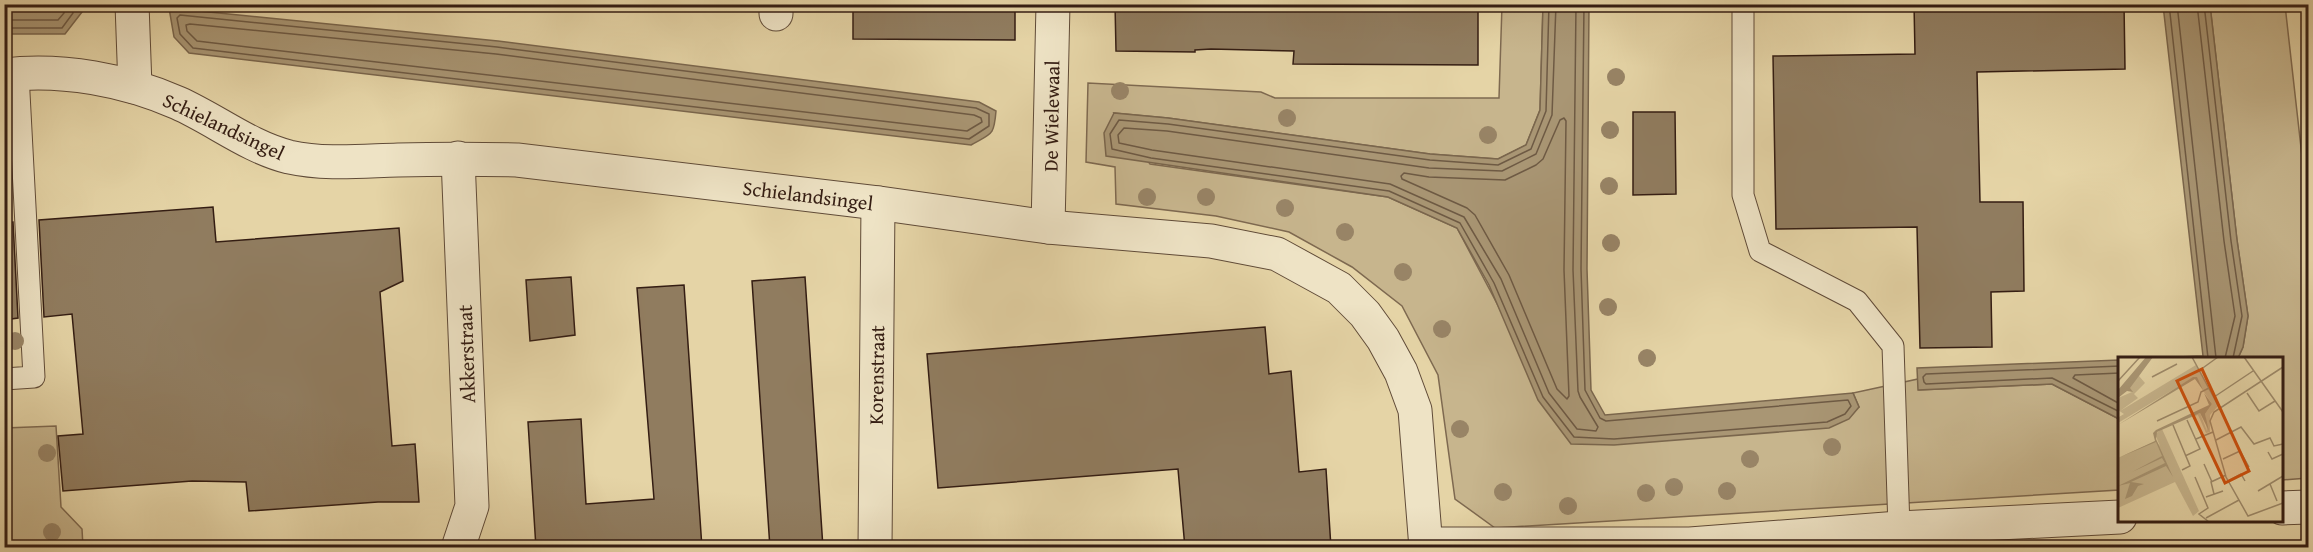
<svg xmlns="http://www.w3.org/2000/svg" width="2313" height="552" viewBox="0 0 2313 552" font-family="'Gentium Book Plus',serif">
<rect width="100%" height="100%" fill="#e5d4a6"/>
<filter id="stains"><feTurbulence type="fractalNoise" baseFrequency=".00333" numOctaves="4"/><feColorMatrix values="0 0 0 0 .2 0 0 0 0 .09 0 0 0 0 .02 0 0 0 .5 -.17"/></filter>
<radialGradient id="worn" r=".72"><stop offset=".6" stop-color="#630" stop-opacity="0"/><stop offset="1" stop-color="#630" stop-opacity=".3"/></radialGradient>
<!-- green -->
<g fill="#c7b58d" stroke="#7e6950" stroke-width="1.5">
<path d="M1502 5H1543L1540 110 1526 145 1498 159 1430 154 1168 118 1114 113 1150 164 1388 197 1457 228 1571 443 1859 407 1853 393 1918 379 1919 390 2052 384 2119 419V490L1495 528 1455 499 1438 375 1402 306 1352 267 1289 232 1216 216 1116 204 1115 167 1086 162 1088 83 1261 92 1275 98H1499Z"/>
<path d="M2210 5H2285L2308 210V478L2282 480V358H2238L2243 347 2248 316 2237 240Z"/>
<path d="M56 426 61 507 82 529 83 547H5V428Z"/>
</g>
<!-- water -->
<g fill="#a99674" stroke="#7a664d" stroke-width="1.5">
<path d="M4 5H76L82 12 65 34H5Z"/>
<path d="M1543 5H1589L1587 269 1591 390 1605 415 1853 393 1859 407 1849 419 1829 428 1614 445 1571 444 1538 400 1489 285 1457 228 1388 197 1106 156 1104 133 1114 113 1168 118 1430 154 1498 159 1526 145 1540 110Z"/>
<path d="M2163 5H2210L2237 240 2248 316 2243 347 2238 358H2151L2203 356Z"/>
<path d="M169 8 498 41 979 102 996 111C994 136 992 133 971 145L189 53 174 37Z"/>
<path d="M2119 360V419L2052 384 1918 390 1917 368Z"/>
</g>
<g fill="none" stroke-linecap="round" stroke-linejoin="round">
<!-- shore -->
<g stroke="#6e5a44" stroke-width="1.5">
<path d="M1549 4 1546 111 1531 149 1498 165 1430 160 1168 124 1119 120 1110 134 1112 149 1151 158 1389 191 1460 223 1494 283 1543 397 1574 437 1614 439 1827 422 1845 414 1851 406 1848 400 1606 421 1600 418 1585 390 1581 269 1584 4"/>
<path d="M1556 4 1552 115 1536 154 1502 171 1429 168 1167 131 1124 128 1118 135 1119 143 1152 150 1390 184 1464 217 1501 279 1549 393 1577 429 1596 431 1598 427 1580 397 1578 391 1573 270 1576 4"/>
<path d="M2169 4 2208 358"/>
<path d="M2177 4 2216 358"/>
<path d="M2197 4 2224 241 2235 316 2225 358"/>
<path d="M2204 4 2231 241 2242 316 2233 358"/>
<path d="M180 15 497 47 976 108 989 114V126L969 139 193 48 180 34 177 18Z"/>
<path d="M4 20H58L64 13V4"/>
<path d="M190 24 496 54 974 115 981 118 982 122 967 131 197 41 187 31 186 25Z"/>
<path d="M4 28H62L73 13 71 4"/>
<path d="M1564 118 1566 121 1564 270 1569 396 1567 399 1557 389 1509 275 1475 215 1467 208 1402 179 1401 176 1404 173 1429 177 1505 180 1536 165 1543 159 1560 120Z"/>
<path d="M2120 366 1926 374 1923 377 1924 382 1926 384 2052 378 2120 412"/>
<path d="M2120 373 2075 375 2073 378 2120 404"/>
</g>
</g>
<!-- building -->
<g fill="#907c5f" stroke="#341d13" stroke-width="1.5">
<path d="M853 4H1015V40L853 39Z"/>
<path d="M1115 4H1478V65L1293 64 1294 51 1211 49 1195 50V52L1116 51Z"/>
<path d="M1914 4H2124L2125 69 1977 72 1980 202H2023L2024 291 1991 292 1992 347 1920 348 1917 227 1776 229 1773 56 1915 54Z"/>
<path d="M1633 112H1675L1676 194 1633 195Z"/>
<path d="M213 207 216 242 399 228 403 281 380 292 392 446 415 444 419 502H378L249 511 246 482 192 481 63 491 58 436 83 434 72 314 44 317 39 220Z"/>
<path d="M13 222 18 318 4 320V223Z"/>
<path d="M571 277 575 335 530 341 526 280Z"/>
<path d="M805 277 823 548H770L752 281Z"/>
<path d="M684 285 702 548H536L528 422 581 419 586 504 654 499 637 288Z"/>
<path d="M1265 327 1269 374 1291 371 1299 472 1326 469 1331 548H1185L1178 469 938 488 927 354Z"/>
</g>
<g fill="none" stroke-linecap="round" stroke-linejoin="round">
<!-- service casing -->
<g stroke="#604b38" stroke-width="23">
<g id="service">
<path d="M1743 4V195L1760 251 1857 301 1893 346 1899 528"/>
<path d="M4 379 34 377 18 74"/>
</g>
</g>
<!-- minor casing -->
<g stroke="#604b38" stroke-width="35">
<g id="minor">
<path d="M132 4 135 87"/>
<path d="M776 14V4"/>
<path d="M458 158 472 506 458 548"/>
<path d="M1048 227 1053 4"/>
<path d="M2282 508 2308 507"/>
<path d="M1426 544H1690L1899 528 2120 517"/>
<path d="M875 548 878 203"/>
</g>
</g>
<!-- tertiary casing -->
<g stroke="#604b38" stroke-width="35">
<path id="tertiary" d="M4 75C62 68 126 80 178 103 216 120 249 147 289 157 325 165 362 161 398 160 438 159 477 159 517 160L878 203 1048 227 1211 241 1277 254 1339 288 1365 314 1383 339 1401 372 1415 410 1426 548"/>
</g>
<!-- service -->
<use href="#service" stroke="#eee3c5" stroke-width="21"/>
<!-- minor -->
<use href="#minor" stroke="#eee3c5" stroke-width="33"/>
<!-- tertiary -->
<use href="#tertiary" stroke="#eee3c5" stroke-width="33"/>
</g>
<!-- trees -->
<g fill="#988466">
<circle cx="1616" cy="77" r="9"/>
<circle cx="1120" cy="91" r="9"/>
<circle cx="1287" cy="118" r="9"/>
<circle cx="1610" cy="130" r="9"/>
<circle cx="1488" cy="135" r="9"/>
<circle cx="1609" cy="186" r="9"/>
<circle cx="1147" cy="197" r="9"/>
<circle cx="1206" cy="197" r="9"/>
<circle cx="1285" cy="208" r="9"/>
<circle cx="1345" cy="232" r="9"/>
<circle cx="1611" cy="243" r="9"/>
<circle cx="1403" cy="272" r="9"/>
<circle cx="1608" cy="307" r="9"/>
<circle cx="1442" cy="329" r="9"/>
<circle cx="15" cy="341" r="9"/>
<circle cx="1647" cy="358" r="9"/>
<circle cx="1460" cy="429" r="9"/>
<circle cx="1832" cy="447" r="9"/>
<circle cx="47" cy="453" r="9"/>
<circle cx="1750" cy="459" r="9"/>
<circle cx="1674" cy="487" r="9"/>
<circle cx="1727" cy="491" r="9"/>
<circle cx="1503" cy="492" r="9"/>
<circle cx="1646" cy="493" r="9"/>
<circle cx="1568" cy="506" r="9"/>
<circle cx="52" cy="532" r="9"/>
</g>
<g text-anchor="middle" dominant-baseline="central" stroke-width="6" stroke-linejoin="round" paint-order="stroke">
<!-- street labels -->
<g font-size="20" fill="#341d13" stroke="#eee3c5">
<text transform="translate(1051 116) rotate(-89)">De Wielewaal</text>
<text transform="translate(224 126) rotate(25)">Schielandsingel</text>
<text transform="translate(808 195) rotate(7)">Schielandsingel</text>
<text transform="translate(466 354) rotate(-92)">Akkerstraat</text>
<text transform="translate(876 375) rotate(-89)">Korenstraat</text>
</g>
</g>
<!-- overview -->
<g transform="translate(2118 357)">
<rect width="165" height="165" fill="#e5d4a6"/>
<path d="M78 8 100 49 92 58V75L88 76 80 58 62 64 82 56 89 74 87 57 94 47 76 20 0 66V55L1 60 6 57 0 53V41L14 35 11 31 26 11 21 19 27 26 16 37 20 41 2 54ZM44 72 81 154 75 159 57 125 0 151V101L38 84 42 89 37 77Z" fill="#c7b58d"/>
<path d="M28 0H35L12 31 15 35 9 34 0 41V33ZM75 20H79L85 33 77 22 0 68ZM86 36 94 47 87 57 91 74 82 56 39 75 38 82 55 120 48 109 13 125 26 127 20 129 14 139 7 142 12 126 0 129 47 106 44 101 14 115 44 99 38 85 0 101 37 84 35 76 38 73 91 48Z" fill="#a99674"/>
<path fill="none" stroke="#9e8b6b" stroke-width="1.5" d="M74 0 102 52M126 0 165 55M165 10 96 55 92 64 108 120 130 159 165 146M82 13 100 0M34 20 59 7M0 24 22 0M129 36 141 54 157 44M96 40 135 14M39 64 80 45 83 35 91 31M55 68 72 109 64 113M78 82 95 75M98 83 123 70 136 87 152 81 156 89 165 87M150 95 154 102 165 97M67 99 82 92 69 63M105 102 122 94 131 110M86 107 94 125M77 120 90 151 81 157 91 165M110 124 123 117 127 124M152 127 159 144M140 134 165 119M96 137 93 125 108 118M88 140 105 134M88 161 121 143"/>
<path fill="#cd500d" fill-opacity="0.15" stroke="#cd500d" stroke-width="3" d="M84 12 131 114 107 126 59 24Z"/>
<rect width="165" height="165" fill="none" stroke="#341d13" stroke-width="3"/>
</g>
<!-- margin -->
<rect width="2313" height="552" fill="none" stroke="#e5d4a6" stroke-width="24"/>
<rect x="6" y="6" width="2301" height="540" fill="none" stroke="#341d13" stroke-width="3"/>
<rect x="12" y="12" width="2289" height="528" fill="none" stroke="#341d13" stroke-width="1.5"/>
<rect width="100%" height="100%" filter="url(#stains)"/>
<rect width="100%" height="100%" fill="url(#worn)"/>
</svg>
